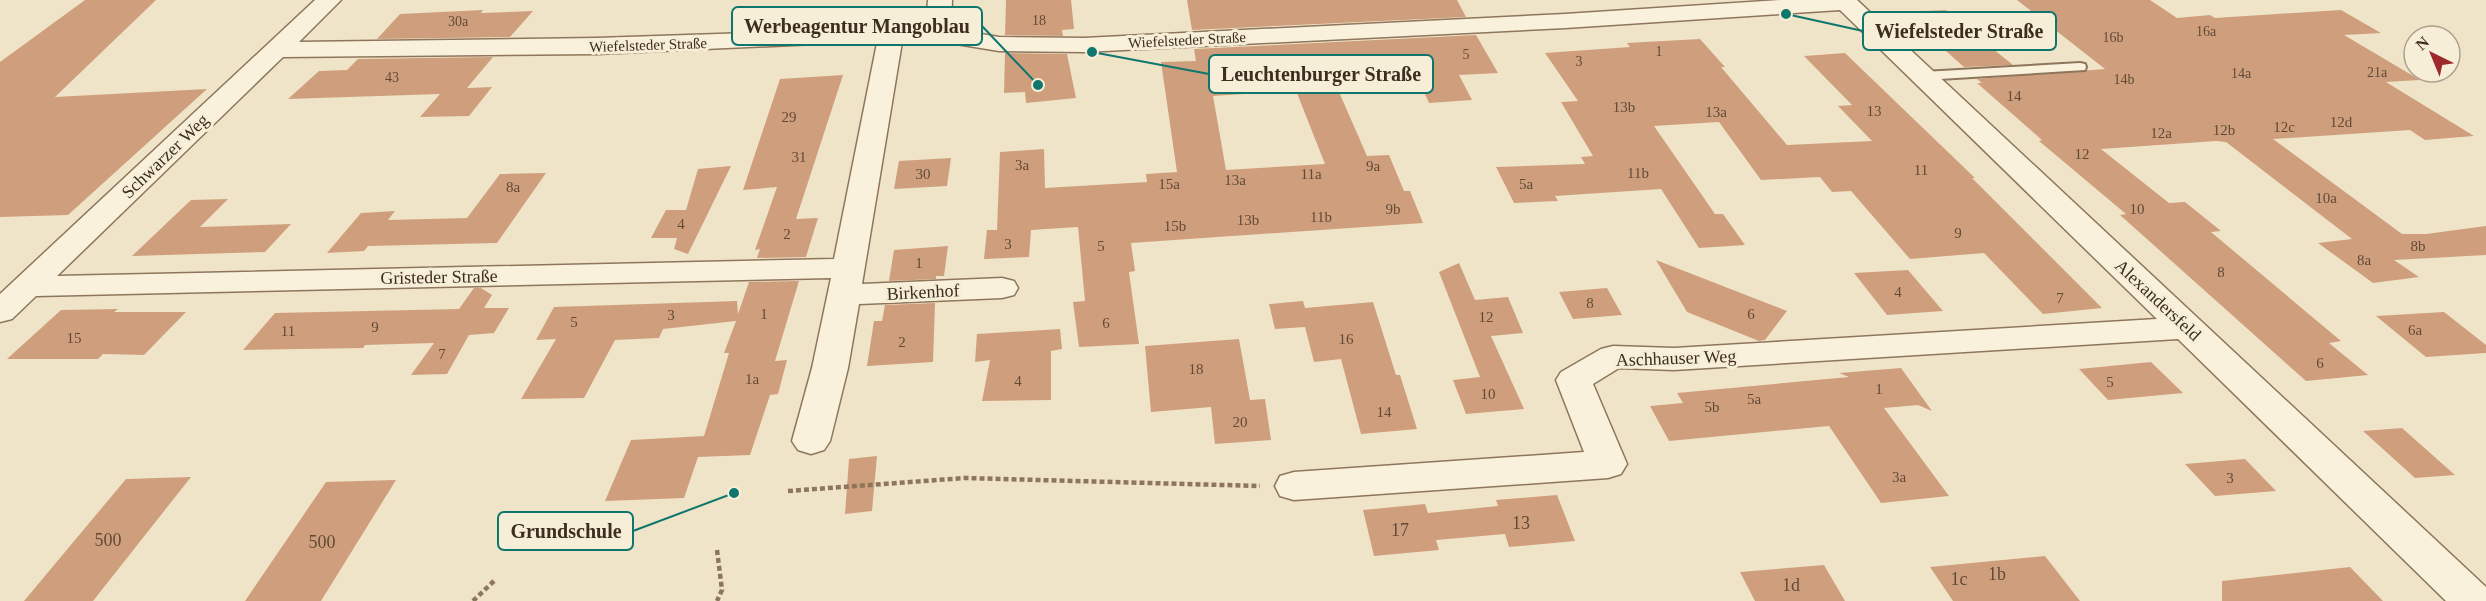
<svg xmlns="http://www.w3.org/2000/svg" width="2486" height="601" viewBox="0 0 2486 601" font-family="'Times New Roman',serif">
<rect width="100%" height="100%" fill="#f0e4c8"/>
<!-- building -->
<g fill="#cf9f7d" fill-rule="evenodd">
<path d="M85 0H156L55 97 207 89 68 215 0 217V62Z"/>
<path d="M1006 0H1071L1074 29 1062 30 1063 36 1005 35Z"/>
<path d="M1187 0H1457L1466 17 1192 30Z"/>
<path d="M2017 0H2150L2177 18 2210 15 2215 18 2341 10 2381 33 2344 35 2420 80 2386 82 2474 136 2425 140 2410 130 2273 139 2402 234H2426L2486 226V255L2394 260 2419 277 2373 283 2318 243 2352 239 2226 142 2216 141 2101 149 2169 203 2185 202 2221 231 2211 232 2341 341 2329 343 2368 375 2306 381 2120 215 2126 214 2039 141 2042 140 1977 83H1982L1977 79 2105 69Z"/>
<path d="M483 10 481 13 533 11 510 37 377 39 400 14Z"/>
<path d="M1946 10 1998 53 2013 65 1964 67 1902 12Z"/>
<path d="M1476 35 1498 73 1459 75 1472 100 1429 103 1421 85 1394 87 1388 74 1332 76 1367 156 1389 155 1404 191H1410L1423 223 1131 243 1135 271 1129 272 1139 344 1079 347 1073 302 1085 301 1078 227 1031 230 1029 257 984 259 987 230H997L1000 152 1044 149 1045 188 1147 182 1146 174 1177 172 1161 62 1196 61 1194 49ZM1291 78 1325 164 1226 170 1213 96 1244 94 1241 80Z"/>
<path d="M1700 39 1725 67H1721L1787 145 1872 141 1838 106 1852 105 1804 56 1845 53 1975 178H1972L2102 308 2043 314 1984 253 1910 259 1851 191 1832 192 1820 177 1761 180 1719 122 1654 126 1715 214H1723L1745 245 1699 248 1661 189 1555 196 1558 201 1514 203 1496 167 1585 164 1581 157 1593 156 1561 102 1578 101 1545 53 1630 47 1627 43Z"/>
<path d="M1005 53 1067 54 1076 98 1026 103 1025 92 1004 93Z"/>
<path d="M493 57 467 88 492 87 469 116 420 117 440 94 288 99 319 71 347 70 358 59Z"/>
<path d="M843 75 796 219 818 218 806 257 757 258 760 249 755 250 777 187 743 190 780 79Z"/>
<path d="M951 158 947 186 894 189 899 161Z"/>
<path d="M731 166 688 254 674 249 677 238H651L666 210H686L698 169Z"/>
<path d="M546 173 497 243 368 246 364 251 327 253 361 213 395 211 388 220 467 218 500 174Z"/>
<path d="M228 199 200 227 291 224 265 252 132 256 191 200Z"/>
<path d="M948 246 944 276H936V279L889 281 894 250Z"/>
<path d="M1656 260 1787 311 1765 340 1759 341 1687 312Z"/>
<path d="M1459 263 1475 300 1508 297 1523 333 1491 336 1524 409 1466 414 1453 380 1480 377 1439 272Z"/>
<path d="M1908 270 1943 311 1887 315 1854 273Z"/>
<path d="M799 281 775 361 787 360 778 394 770 395 750 455 698 457 684 498 605 501 631 440 704 436 729 353H724L736 321 663 329 659 338 615 340 584 398 521 399 556 339 536 340 554 307 737 301 738 314 749 282Z"/>
<path d="M474 288H481L492 295 484 308H509L494 333 469 335 447 374 411 375 434 343 365 345 363 348 243 350 275 313 459 309Z"/>
<path d="M1607 288 1622 315 1573 319 1559 292Z"/>
<path d="M1303 301 1305 308 1373 302 1396 375H1400L1417 429 1361 434 1341 359 1314 362 1305 327 1275 329 1269 304Z"/>
<path d="M935 303 933 362 867 366 874 321H882L885 305Z"/>
<path d="M118 309 114 312H186L144 355 103 354 98 359H7L61 310Z"/>
<path d="M2444 312 2486 345V353L2426 357 2376 316Z"/>
<path d="M1060 329 1062 349 1051 351V400L982 401 990 360 975 362 977 334Z"/>
<path d="M1239 339 1250 400 1265 399 1271 440 1215 444 1211 407 1151 412 1145 346Z"/>
<path d="M2151 362 2183 393 2108 400 2079 369Z"/>
<path d="M1901 368 1932 411 1918 405 1884 408 1949 496 1881 503 1829 426 1669 441 1650 406 1683 403 1677 393 1849 377 1839 373Z"/>
<path d="M2402 428 2455 475 2415 478 2363 431Z"/>
<path d="M877 456 872 511 845 514 849 459Z"/>
<path d="M2245 459 2276 491 2215 496 2185 464Z"/>
<path d="M191 477 93 601H24L126 479Z"/>
<path d="M396 480 321 601H245L326 482Z"/>
<path d="M1557 495 1575 541 1509 547 1505 534 1436 540 1439 550 1374 556 1363 510 1425 504 1428 513 1498 506 1496 500Z"/>
<path d="M2045 556 2080 601H1953L1930 567Z"/>
<path d="M1824 565 1845 601H1755L1740 572Z"/>
<path d="M2350 567 2383 601H2222V581Z"/>
</g>
<g fill="none" stroke-linecap="round" stroke-linejoin="round">
<!-- lane casing -->
<g stroke="#8d765c" stroke-width="4">
<path id="lane" d="M2080 63 2085 64 2086 67 2085 70 1923 80 1917 76 1923 72Z"/>
</g>
<!-- street casing -->
<g stroke="#8d765c" stroke-width="3">
<path id="street" d="M315 0H341L299 42 597 38 926 27 928 0H952L951 29 999 37 1084 38 1565 14 1781 0H1857L2486 587V601H2446L2178 339 1674 370 1619 368 1593 384 1627 464 1621 474 1608 478 1294 500 1280 496 1275 486 1280 476 1294 472 1584 452 1556 380 1561 372 1601 349 1613 346 1674 348 2157 319 1840 10 1565 28 1084 52 999 51 938 41 902 42 862 284 1002 278 1014 281 1018 288 1014 295 1002 298 859 304 848 368 830 441 824 450 811 454 798 450 792 441 812 368 831 278 36 296 12 319 0 322V294ZM837 43H877L834 259 57 276 283 57 597 54Z"/>
</g>
<!-- path -->
<g stroke="#8d765c" stroke-width="4.5" stroke-dasharray="5 3" stroke-linecap="butt">
<path d="M788 491 965 478 1260 486"/>
<path d="M717 550 722 590 717 601"/>
<path d="M473 601 494 581"/>
</g>
<!-- lane -->
<use href="#lane" fill="#faf1dc" fill-rule="evenodd"/>
<!-- street -->
<use href="#street" fill="#faf1dc" fill-rule="evenodd"/>
</g>
<g text-anchor="middle" dominant-baseline="central" stroke-width="6" stroke-linejoin="round" paint-order="stroke">
<!-- far-number labels -->
<g font-size="14" fill="#624a37">
<text x="1039" y="20">18</text>
<text x="458" y="21">30a</text>
<text x="2206" y="31">16a</text>
<text x="2113" y="37">16b</text>
<text x="1659" y="51">1</text>
<text x="1466" y="54">5</text>
<text x="1579" y="61">3</text>
<text x="2377" y="72">21a</text>
<text x="2241" y="73">14a</text>
<text x="392" y="77">43</text>
<text x="2124" y="79">14b</text>
</g>
<!-- far-street labels -->
<g font-size="15" fill="#3d2e20" stroke="#f7eed8">
<text transform="translate(1187 40) rotate(-3)">Wiefelsteder Straße</text>
<text transform="translate(648 45) rotate(-2)">Wiefelsteder Straße</text>
</g>
<!-- number labels -->
<g font-size="15" fill="#624a37">
<text x="2014" y="96">14</text>
<text x="1624" y="107">13b</text>
<text x="1874" y="111">13</text>
<text x="1716" y="112">13a</text>
<text x="789" y="117">29</text>
<text x="2341" y="122">12d</text>
<text x="2284" y="127">12c</text>
<text x="2224" y="130">12b</text>
<text x="2161" y="133">12a</text>
<text x="2082" y="154">12</text>
<text x="799" y="157">31</text>
<text x="1022" y="165">3a</text>
<text x="1373" y="166">9a</text>
<text x="1921" y="170">11</text>
<text x="1638" y="173">11b</text>
<text x="923" y="174">30</text>
<text x="1311" y="174">11a</text>
<text x="1235" y="180">13a</text>
<text x="1169" y="184">15a</text>
<text x="1526" y="184">5a</text>
<text x="513" y="187">8a</text>
<text x="2326" y="198">10a</text>
<text x="1393" y="209">9b</text>
<text x="2137" y="209">10</text>
<text x="1321" y="217">11b</text>
<text x="1248" y="220">13b</text>
<text x="681" y="224">4</text>
<text x="1175" y="226">15b</text>
<text x="1958" y="233">9</text>
<text x="787" y="234">2</text>
<text x="1008" y="244">3</text>
<text x="1101" y="246">5</text>
<text x="2418" y="246">8b</text>
<text x="2364" y="260">8a</text>
<text x="919" y="263">1</text>
<text x="2221" y="272">8</text>
<text x="1898" y="292">4</text>
<text x="2060" y="298">7</text>
<text x="1590" y="303">8</text>
<text x="764" y="314">1</text>
<text x="1751" y="314">6</text>
<text x="671" y="315">3</text>
<text x="1486" y="317">12</text>
<text x="574" y="322">5</text>
<text x="1106" y="323">6</text>
<text x="375" y="327">9</text>
<text x="2415" y="330">6a</text>
<text x="288" y="331">11</text>
<text x="74" y="338">15</text>
<text x="1346" y="339">16</text>
<text x="902" y="342">2</text>
<text x="442" y="354">7</text>
<text x="2320" y="363">6</text>
<text x="1196" y="369">18</text>
<text x="752" y="379">1a</text>
<text x="1018" y="381">4</text>
<text x="2110" y="382">5</text>
<text x="1879" y="389">1</text>
<text x="1488" y="394">10</text>
<text x="1754" y="399">5a</text>
<text x="1712" y="407">5b</text>
<text x="1384" y="412">14</text>
<text x="1240" y="422">20</text>
<text x="1899" y="477">3a</text>
<text x="2230" y="478">3</text>
</g>
<!-- street labels -->
<g font-size="18" fill="#3d2e20" stroke="#f7eed8">
<text transform="translate(165 156) rotate(-44)">Schwarzer Weg</text>
<text transform="translate(439 277) rotate(-1)">Gristeder Straße</text>
<text transform="translate(923 292) rotate(-3)">Birkenhof</text>
<text transform="translate(2158 300) rotate(43)">Alexandersfeld</text>
<text transform="translate(1676 358) rotate(-2)">Aschhauser Weg</text>
</g>
<!-- near-number labels -->
<g font-size="18" fill="#624a37">
<text x="1521" y="523">13</text>
<text x="1400" y="530">17</text>
<text x="108" y="540">500</text>
<text x="322" y="542">500</text>
<text x="1997" y="574">1b</text>
<text x="1959" y="579">1c</text>
<text x="1791" y="585">1d</text>
</g>
</g>
<!-- callouts -->
<path fill="none" stroke="#0f766e" stroke-width="2" d="M1038 85L982 26M1786 14L1863 31M1092 52L1209 74M734 493L633 531"/>
<g fill="#0f766e" stroke="#f7eed8" stroke-width="2">
<circle cx="1038" cy="85" r="6"/>
<circle cx="1786" cy="14" r="6"/>
<circle cx="1092" cy="52" r="6"/>
<circle cx="734" cy="493" r="6"/>
</g>
<g fill="#f7eed8" stroke="#0f766e" stroke-width="2">
<rect x="732" y="7" width="250" height="38" rx="6"/>
<rect x="1863" y="12" width="193" height="38" rx="6"/>
<rect x="1209" y="55" width="224" height="38" rx="6"/>
<rect x="498" y="512" width="135" height="38" rx="6"/>
</g>
<g font-size="20" text-anchor="middle" font-weight="bold" fill="#3d2e20">
<text x="857" y="33">Werbeagentur Mangoblau</text>
<text x="1959" y="38">Wiefelsteder Straße</text>
<text x="1321" y="81">Leuchtenburger Straße</text>
<text x="566" y="538">Grundschule</text>
</g>
<!-- north arrow -->
<g transform="translate(2432 54) rotate(317)"><circle r="28" fill="#f7eed8" stroke="#ada18e" stroke-width="1.5"/>
<path d="M0-4.5L10 22L0 15L-10 22Z" fill="#9e2a2b"/>
<text y="-9" font-size="16" font-weight="bold" text-anchor="middle" fill="#3d2e20">N</text>
</g>
</svg>
